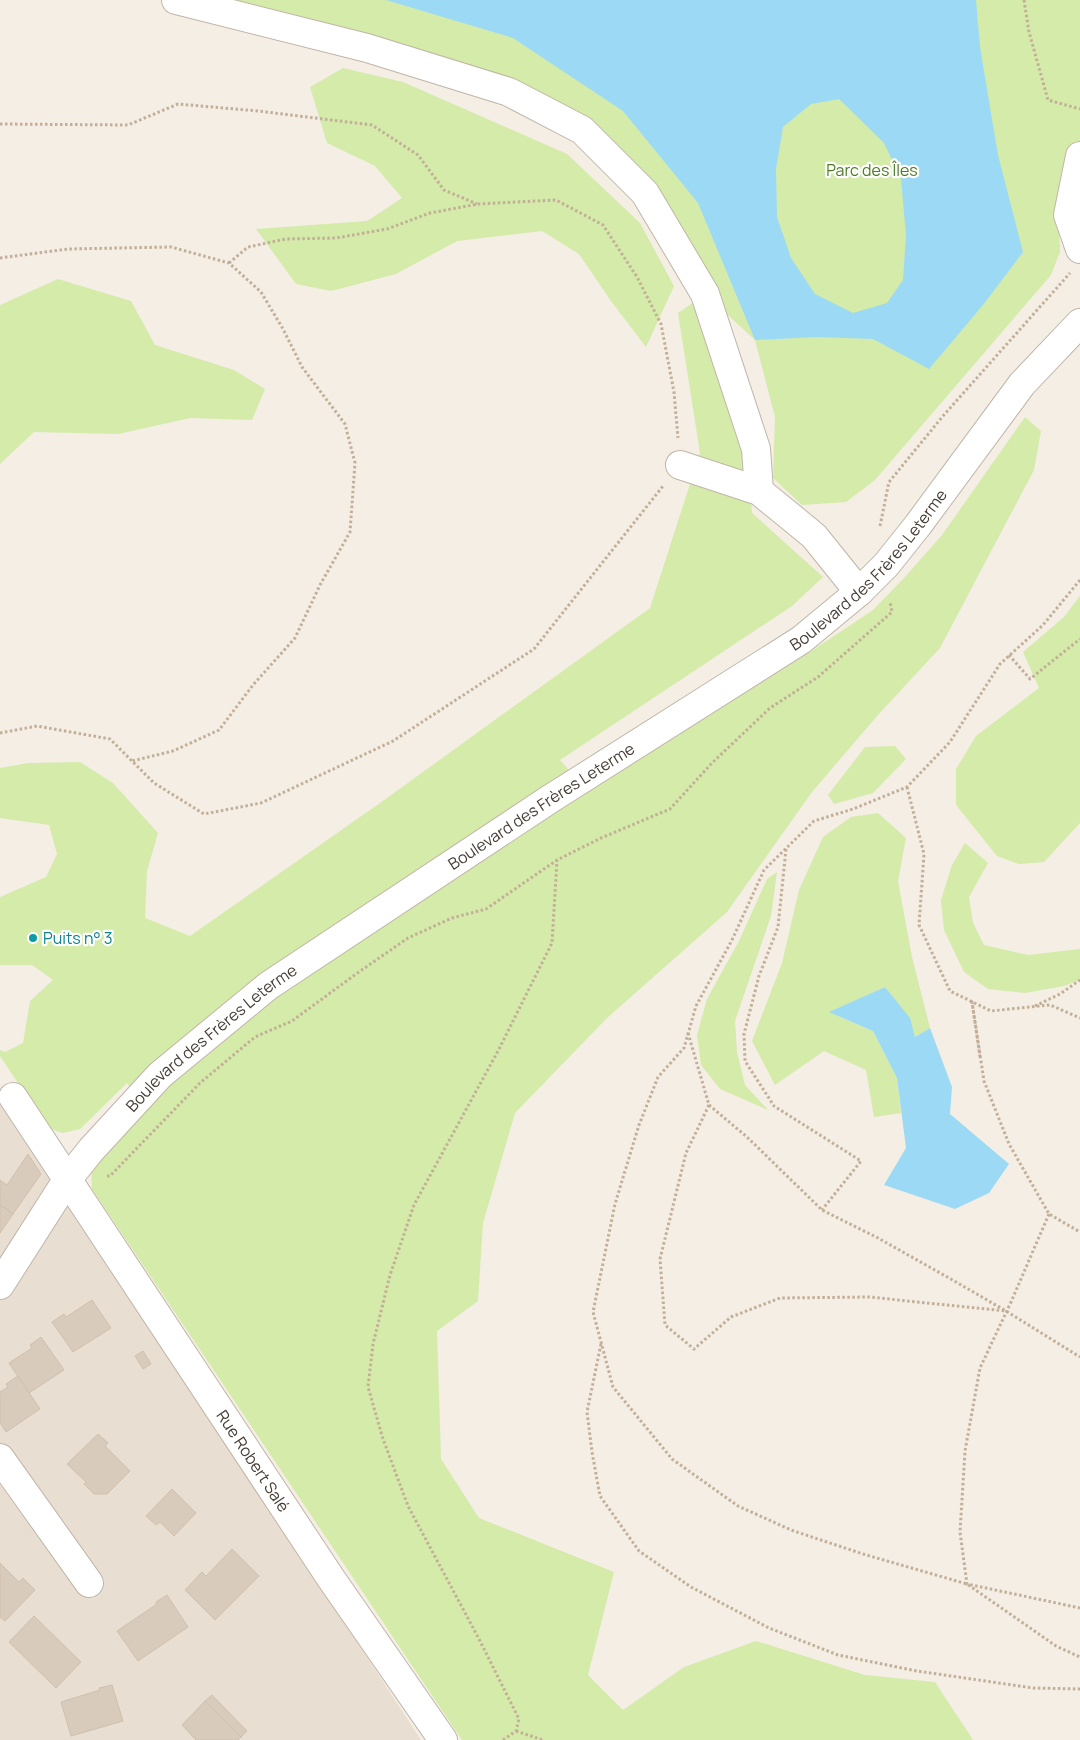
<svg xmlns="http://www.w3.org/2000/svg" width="1080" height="1740" viewBox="0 0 1080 1740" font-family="Manrope,sans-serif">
<rect width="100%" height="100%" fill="#f4eee5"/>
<!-- residential -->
<path fill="#e8dfd2" d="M0 1094 421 1740H0Z"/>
<!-- green -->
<g fill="#d4ebaa">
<path d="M176 0H1080V209L1059 227 1060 252 1051 275 875 480 846 502 802 505 773 478 775 417 755 340 705 294 645 193 509 92Z"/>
<path d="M343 68 403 82 567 154 640 223 674 286 646 347 611 301 579 254 542 231 457 241 396 274 331 291 296 284 256 229 367 221 402 198 375 166 327 143 310 87Z"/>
<path d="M58 279 131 301 155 345 234 370 265 389 252 420 190 418 118 434 34 432 0 464V305Z"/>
<path d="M700 298 749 467 752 513 823 577 792 606 560 760 588 792 801 658 873 610 905 577 942 535 1025 417 1041 431 1034 470 940 648 877 716 812 792 727 912 607 1018 515 1113 483 1223 478 1301 437 1331 441 1459 479 1518 614 1572 588 1675 623 1710 684 1667 756 1641 865 1675 935 1682 973 1740H462L92 1189 91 1165 144 1109 127 1083 80 1129 63 1133 48 1128 0 1056V1050L5 1052 23 1043 30 1001 53 980 32 965H0V897L46 877 57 854 49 825 0 818V768L28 763 80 762 113 783 158 833 147 871 145 918 190 936 380 803 650 608 700 453 678 313Z"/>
<path d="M1080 596V823L1044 862 1019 864 997 856 956 805V769L976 736 1039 688 1023 652 1064 617Z"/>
<path d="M895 746 906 759 873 793 834 804 828 795 865 747Z"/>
<path d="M878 813 906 838 898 881 912 957 930 1028 915 1037 885 987 830 1012 873 1031 897 1078 901 1113 874 1117 866 1070 824 1051 775 1085 752 1041 782 963 799 890 823 837 851 817Z"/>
<path d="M965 843 988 863 969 897 973 923 984 945 1028 955 1080 949V980L1064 986 1025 993 988 989 964 972 944 930 941 900 952 865Z"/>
<path d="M777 872 771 916 735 1021 737 1052 745 1085 768 1110 720 1089 701 1065 697 1035 707 999 739 941 767 879Z"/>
</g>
<!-- water -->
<g fill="#9cd9f5" fill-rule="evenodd">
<path d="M386 0H976L980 47 998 155 1023 252 983 305 929 369 873 339 817 337 755 340 698 203 623 111 513 38ZM839 99 884 143 901 179 906 235 903 280 887 303 853 313 815 294 791 258 777 217 776 169 783 127 811 104Z"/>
<path d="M885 987 910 1018 915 1037 930 1028 952 1087 950 1114 1009 1164 989 1193 955 1209 884 1185 906 1148 897 1078 873 1031 829 1012Z"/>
</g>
<!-- building -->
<g fill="#d9cbbc" stroke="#d1bfac">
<path d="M28 1154 41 1174 13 1214 0 1205V1180L7 1185Z"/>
<path d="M0 1205 13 1214 0 1233Z"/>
<path d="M92 1300 111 1328 73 1352 52 1322 64 1314 66 1317Z"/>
<path d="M41 1337 64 1370 29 1393 9 1363 32 1348 30 1345Z"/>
<path d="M143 1351 151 1364 143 1369 135 1356Z"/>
<path d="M18 1376 40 1409 6 1432 0 1423V1392L8 1387 6 1384Z"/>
<path d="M98 1434 108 1443 105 1446 130 1471 107 1494H94L84 1484 86 1482 67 1464Z"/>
<path d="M172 1489 196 1513 174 1536 160 1522 156 1525 146 1516Z"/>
<path d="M232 1549 259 1576 215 1620 185 1590 202 1572 206 1576Z"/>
<path d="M0 1563 19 1582 23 1578 35 1590 5 1621 0 1617Z"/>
<path d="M167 1595 188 1627 138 1661 117 1631 157 1604 156 1602Z"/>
<path d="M34 1616 81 1662 56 1688 9 1642Z"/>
<path d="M112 1685 123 1721 71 1736 61 1702 100 1690 99 1688Z"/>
<path d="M212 1695 247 1731 241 1737 205 1701Z"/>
<path d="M205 1701 241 1737 238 1740H196L182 1725Z"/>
</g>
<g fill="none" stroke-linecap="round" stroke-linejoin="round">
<!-- minor casing -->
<g stroke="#c0b5a7" stroke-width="30">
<g id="minor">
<path d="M176 0 367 48 509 92 582 130 645 193 705 294 756 449 759 491"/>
<path d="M1080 156 1068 215 1080 249"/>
<path d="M680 465 759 491 814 536 859 592"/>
<path id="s1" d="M13 1097 330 1577 443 1740"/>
<path id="s2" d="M0 1285 67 1180 91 1150 160 1075 268 986 550 799 801 640 859 592 886 565 918 525 1022 384 1080 323"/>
<path d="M0 1458 89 1583"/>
</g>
</g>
<!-- path -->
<g stroke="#c3af97" stroke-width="3" stroke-dasharray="2.5 2.5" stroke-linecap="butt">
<path d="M1024 0 1029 32 1048 100 1080 109"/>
<path d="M0 124 128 125 178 104 258 111 372 125 418 155 444 190 477 204"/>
<path d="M0 258 68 249 171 247 229 263 261 292 283 329 302 367 345 424 355 463 350 532 320 585 295 638 253 685 219 730 173 751 132 761"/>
<path d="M229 263 248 247 286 239 336 238 387 229 430 213 478 204 556 200 603 225 637 277 661 324 674 392 678 438"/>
<path d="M880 526 889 482 943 416 1070 273"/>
<path d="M1080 580 1043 625 1000 664 950 742 907 787 853 809 814 821 764 870 732 940 696 1006 684 1048 658 1077 639 1125 615 1204 593 1312 613 1387 672 1459 738 1506 791 1530 863 1554 967 1584 1056 1646 1080 1657"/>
<path d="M1009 655 1030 679 1080 639"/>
<path d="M0 733 37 726 110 739 154 783 204 814 261 803 393 741 534 649 663 486"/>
<path d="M907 787 924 854 919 925 950 991 991 1011 1050 1005 1080 1018"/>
<path d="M786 849 778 927 759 976 744 1034 745 1061 774 1106 861 1161 822 1210"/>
<path d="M1035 1006 1060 994 1080 980"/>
<path d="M688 1033 709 1105 747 1137 822 1210 878 1238 949 1278 1006 1311 1080 1357"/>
<path d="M980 1057 972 1002 984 1081 1009 1144 1049 1214 1080 1232"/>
<path d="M709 1105 686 1153 660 1259 665 1325 694 1349 731 1317 780 1298 869 1297 1006 1311"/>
<path d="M107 1176H110L200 1083 255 1037 292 1021 356 974 408 938 452 918 486 909 557 860 601 838 670 809 711 764 770 708 818 677 892 612 890 602"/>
<path d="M1049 1214 1011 1302 980 1368 965 1451 960 1532 967 1584 1080 1608"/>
<path d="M601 1344 587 1412 592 1452 600 1496 639 1551 691 1587 769 1628 838 1655 917 1671 1033 1688 1080 1689"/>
<path d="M516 1731 543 1740"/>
<path d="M503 1740 516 1731 519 1719 479 1639 408 1506 383 1439 368 1387 373 1344 390 1275 414 1205 498 1051 552 943 557 860"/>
</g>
<!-- minor -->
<use href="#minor" stroke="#fff" stroke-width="28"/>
</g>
<!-- markers -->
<circle fill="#0f9aa8" stroke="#fff" stroke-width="2" cx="33" cy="938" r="5"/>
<g text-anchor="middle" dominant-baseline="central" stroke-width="4.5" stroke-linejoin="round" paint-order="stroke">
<!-- park labels -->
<g font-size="16" fill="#4d7c23" stroke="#fff">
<text x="872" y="170">Parc des Îles</text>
</g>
<!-- street labels -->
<g font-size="16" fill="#463d34" stroke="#fff">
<text stroke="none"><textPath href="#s2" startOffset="1138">Boulevard des Frères Leterme</textPath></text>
<text stroke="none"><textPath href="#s2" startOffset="732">Boulevard des Frères Leterme</textPath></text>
<text stroke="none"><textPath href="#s2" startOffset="328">Boulevard des Frères Leterme</textPath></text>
<text stroke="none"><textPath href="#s1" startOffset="436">Rue Robert Salé</textPath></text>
</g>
<!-- culture labels -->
<g font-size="16" fill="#0d838f" stroke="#fff" text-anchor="start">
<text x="43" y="938">Puits n° 3</text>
</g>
</g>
</svg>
